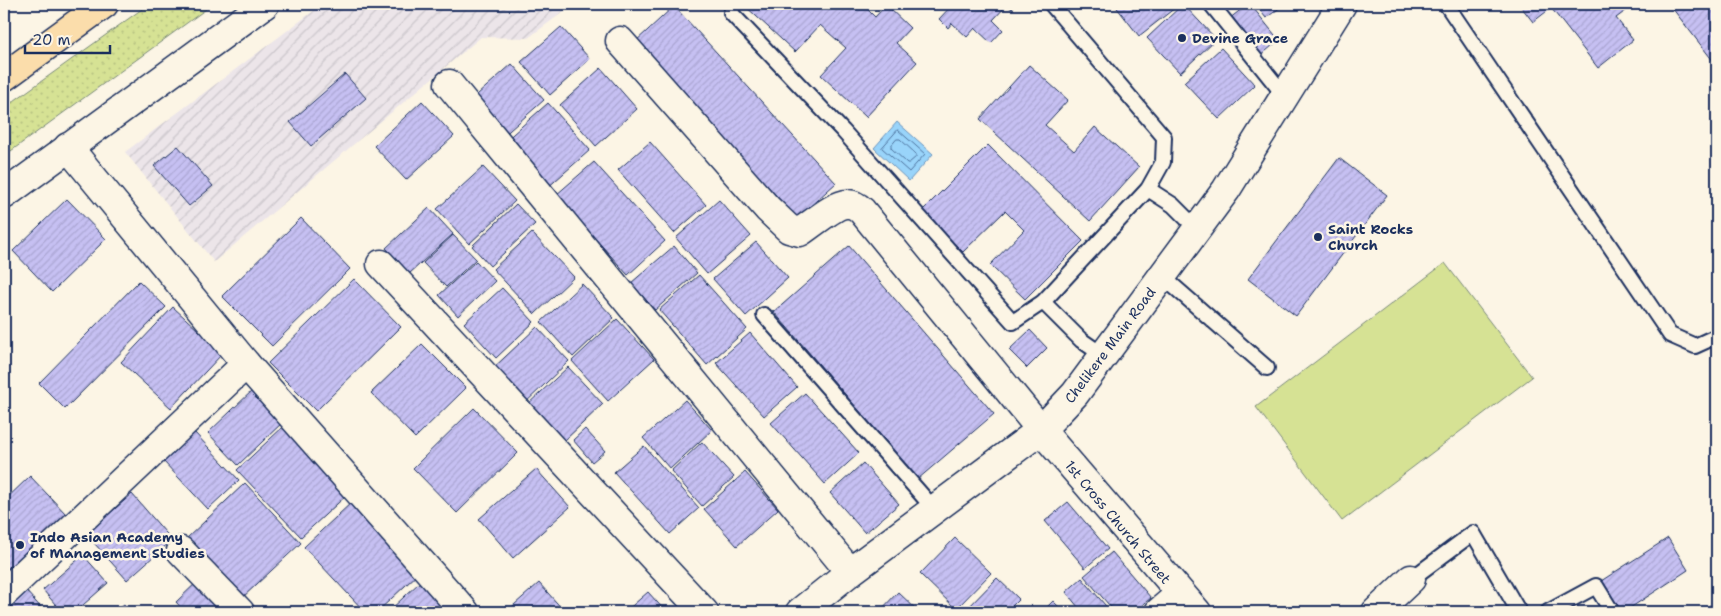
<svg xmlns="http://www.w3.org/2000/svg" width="1721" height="616" viewBox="0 0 1721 616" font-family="'Shantell Sans',sans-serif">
<defs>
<pattern id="industrial-furrows" width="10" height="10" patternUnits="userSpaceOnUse" patternTransform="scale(1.25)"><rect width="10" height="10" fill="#ece5e9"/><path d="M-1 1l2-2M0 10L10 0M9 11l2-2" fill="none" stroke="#cac5ca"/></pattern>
<pattern id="green-dots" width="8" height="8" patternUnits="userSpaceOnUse" patternTransform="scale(1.25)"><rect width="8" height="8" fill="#d6e294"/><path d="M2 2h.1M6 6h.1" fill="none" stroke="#b7c282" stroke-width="1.8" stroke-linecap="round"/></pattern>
<pattern id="building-hatch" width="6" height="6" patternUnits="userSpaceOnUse" patternTransform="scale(1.25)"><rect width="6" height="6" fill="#c6c0f2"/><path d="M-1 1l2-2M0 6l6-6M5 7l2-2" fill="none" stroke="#aaa5d2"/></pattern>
</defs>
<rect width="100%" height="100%" fill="#fcf5e5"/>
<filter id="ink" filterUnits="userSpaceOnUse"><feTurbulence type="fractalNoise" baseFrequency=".02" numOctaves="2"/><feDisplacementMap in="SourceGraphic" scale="10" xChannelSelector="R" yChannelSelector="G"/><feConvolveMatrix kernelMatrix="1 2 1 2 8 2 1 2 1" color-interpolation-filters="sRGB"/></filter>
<g filter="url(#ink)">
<!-- industrial -->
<path fill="url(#industrial-furrows)" d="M323 4H574L528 38 481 37 214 262 125 152Z"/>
<!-- green -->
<path fill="url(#green-dots)" stroke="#788879" d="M149 4H213L4 156V108Z"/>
<!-- pitch -->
<path fill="#d6e294" stroke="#788879" d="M1445 263 1532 377 1342 521 1256 407Z"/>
<!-- water -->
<path fill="#99d4fa" stroke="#6792bc" d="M897 122 933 154 909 181 874 148Z"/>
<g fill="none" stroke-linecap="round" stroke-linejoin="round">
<!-- shore -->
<g stroke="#4d719c" stroke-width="1">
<path d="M898 130 925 154 909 172 882 148Z"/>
<path d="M897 139H900L916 154V157L909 163H907L891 148V146Z"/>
</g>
</g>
<!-- building -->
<g fill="url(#building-hatch)" stroke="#1b2f5e">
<path d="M743 4H872L867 9 875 17 886 5 910 28 896 43 917 62 866 117 821 75 846 48 820 25 795 52Z"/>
<path d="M953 4H1016L1012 9 1007 5 993 20 1003 30 991 43 975 28 967 37 952 23 948 28 939 19Z"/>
<path d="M1114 4H1180L1139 36Z"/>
<path d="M1183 4 1216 39 1180 73 1147 38Z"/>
<path d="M1248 4H1250L1279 40 1259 57 1229 19Z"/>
<path d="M1255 4H1285L1266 18Z"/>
<path d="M1519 4H1548L1551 8 1533 22Z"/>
<path d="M1548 4H1635L1616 18 1633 40 1598 68Z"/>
<path d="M1669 4H1717V66Z"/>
<path d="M674 6 836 183 797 218 635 42Z"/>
<path d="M561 27 590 59 550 95 521 62Z"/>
<path d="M1221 48 1255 85 1219 119 1184 82Z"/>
<path d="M512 64 544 100 501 138 469 102Z"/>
<path d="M1029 65 1068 100 1045 125 1074 151 1095 127 1139 167 1090 221 980 119Z"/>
<path d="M601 68 637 109 596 146 560 105Z"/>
<path d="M345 74 366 98 311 146 290 122Z"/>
<path d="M422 101 454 136 406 180 374 146Z"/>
<path d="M548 103 590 150 546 189 504 142Z"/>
<path d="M650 142 706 205 674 233 618 170Z"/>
<path d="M988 145 1083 241 1025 299 990 265 1024 230 1005 211 963 252 922 211Z"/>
<path d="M178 146 213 186 189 206 154 166Z"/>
<path d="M1339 158 1387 195 1296 316 1248 279Z"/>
<path d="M594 162 665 241 628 275 556 195Z"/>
<path d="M483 167 515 201 469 244 437 209Z"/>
<path d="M67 199 106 239 52 292 13 251Z"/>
<path d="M719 200 751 236 707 274 676 238Z"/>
<path d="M516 204 535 224 490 266 472 246Z"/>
<path d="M429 208 453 234 409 274 386 248Z"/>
<path d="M301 218 350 269 272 346 222 296Z"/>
<path d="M532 233 574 277 535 314 493 269Z"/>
<path d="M453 235 476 259 446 287 423 263Z"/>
<path d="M756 242 788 278 746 316 713 279Z"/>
<path d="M674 246 697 273 655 310 631 283Z"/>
<path d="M849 246 994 414 918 479 774 312Z"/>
<path d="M476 261 495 281 458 316 439 295Z"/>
<path d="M699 275 747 329 707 365 659 310Z"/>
<path d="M354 279 401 327 316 411 268 363Z"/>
<path d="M139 281 166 307 65 409 39 383Z"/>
<path d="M582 284 614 318 573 357 541 322Z"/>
<path d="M502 288 534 322 496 358 464 323Z"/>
<path d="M173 307 223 353 171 408 121 362Z"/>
<path d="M617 319 654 359 608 401 572 361Z"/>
<path d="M537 327 569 361 522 406 489 372Z"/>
<path d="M1030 330 1047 348 1027 368 1009 350Z"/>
<path d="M750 333 797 387 764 416 716 363Z"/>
<path d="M422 344 466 388 415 438 371 393Z"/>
<path d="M568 367 603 404 563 442 527 405Z"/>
<path d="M255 388 285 420 238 465 208 433Z"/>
<path d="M805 393 859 453 825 484 771 423Z"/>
<path d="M685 400 712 430 670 469 643 438Z"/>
<path d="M474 408 518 453 457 513 413 468Z"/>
<path d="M285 425 349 493 301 537 237 470Z"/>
<path d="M585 429 605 451 592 462 573 440Z"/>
<path d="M194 432 239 480 208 509 163 461Z"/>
<path d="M702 442 734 477 702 506 671 471Z"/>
<path d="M644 446 699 508 670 534 614 472Z"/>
<path d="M863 463 899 504 865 533 830 493Z"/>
<path d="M536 469 570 507 513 558 479 519Z"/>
<path d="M745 472 778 509 737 546 704 509Z"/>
<path d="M30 476 67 515 4 575V501Z"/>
<path d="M245 483 301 543 242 598 186 539Z"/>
<path d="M132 494 172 540 127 580 86 534Z"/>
<path d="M353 501 420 572 377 612H365L304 547Z"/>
<path d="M1068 502 1108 549 1085 568 1045 521Z"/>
<path d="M955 538 991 573 956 609 920 574Z"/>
<path d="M1668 538 1688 570 1624 612H1621L1601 581Z"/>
<path d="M1112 552 1151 598 1134 612H1115L1084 576Z"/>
<path d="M83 555 108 583 75 612H62L43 590Z"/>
<path d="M201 578 232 612H185L176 602Z"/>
<path d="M997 578 1019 599 1006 612H964Z"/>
<path d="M1082 578 1111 612H1082L1066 592Z"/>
<path d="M421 581 450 612H388Z"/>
<path d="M539 583 565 612H506Z"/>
<path d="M25 590 45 612H4V609Z"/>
<path d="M648 592 666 612H625Z"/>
<path d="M898 592 919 612H879Z"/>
<path d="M1053 601 1064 612H1042Z"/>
<path d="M124 604 132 612H114Z"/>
</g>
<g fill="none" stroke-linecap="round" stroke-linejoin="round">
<!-- service casing -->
<g stroke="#1b2f5e" stroke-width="18">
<g id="service">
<path d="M733 4 731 13 843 131 1013 322 1043 302 1148 189 1163 162 1164 137 1051 4"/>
<path d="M1211 4 1284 95"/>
<path d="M1446 4 1670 335 1695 346 1717 336"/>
<path d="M1148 189 1173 205 1197 229"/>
<path d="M1162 276 1267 368"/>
<path d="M1043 302 1081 340 1104 356"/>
<path d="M764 315 935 510"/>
<path d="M1411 579 1473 533 1519 612"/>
<path d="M1548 612 1596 586 1612 612"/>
<path d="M1715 612 1717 611"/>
</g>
</g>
<!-- minor casing -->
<g stroke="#1b2f5e" stroke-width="31">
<g id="minor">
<path d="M620 41 768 209 789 229 800 232C811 225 836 203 848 204 854 204 858 207 862 211L1041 430 1197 612"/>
<path d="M449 84 850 572"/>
<path d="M68 147 246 364 465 612"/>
<path d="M381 264 704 612"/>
<path d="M181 551 240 612"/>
<path d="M4 593 246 364"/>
<path d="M1159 612 1180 594"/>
<path d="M1376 612 1411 579"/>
</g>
</g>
<!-- tertiary casing -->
<g stroke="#1b2f5e" stroke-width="31">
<g id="tertiary">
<path d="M4 195 265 4"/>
<path d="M800 612 850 572 1041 430 1075 394 1226 190 1342 4"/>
</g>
</g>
<!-- trunk casing -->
<g stroke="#1b2f5e" stroke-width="31">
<path id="trunk" d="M4 77 104 4"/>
</g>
<!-- service -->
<use href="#service" stroke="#fcf5e5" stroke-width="14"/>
<!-- minor -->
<use href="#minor" stroke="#fcf5e5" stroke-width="28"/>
<!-- tertiary -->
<use href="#tertiary" stroke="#fcf5e5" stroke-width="28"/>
<!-- trunk -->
<use href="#trunk" stroke="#fbddab" stroke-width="28"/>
</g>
</g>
<!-- markers -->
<g fill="#1b2f5e" stroke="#fcf5e5" stroke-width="2">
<circle cx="1182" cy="38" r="5"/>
<circle cx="1318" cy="237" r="5"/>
<circle cx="20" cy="545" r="5"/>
</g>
<g text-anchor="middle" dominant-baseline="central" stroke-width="5" stroke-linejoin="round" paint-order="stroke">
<!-- poi labels -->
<g font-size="14" font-weight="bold" fill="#1b2f5e" stroke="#fcf5e5" text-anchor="start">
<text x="1192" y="38">Devine Grace</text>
<text x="1328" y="229">Saint Rocks<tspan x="1328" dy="16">Church</tspan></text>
<text x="30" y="537">Indo Asian Academy<tspan x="30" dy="16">of Management Studies</tspan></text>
</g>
<!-- street labels -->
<g font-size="14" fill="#1b2f5e" stroke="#fcf5e5">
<text transform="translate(1110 345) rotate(-53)">Chelikere Main Road</text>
<text transform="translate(1118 522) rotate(50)">1st Cross Church Street</text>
</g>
</g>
<!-- margin -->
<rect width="1721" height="616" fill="none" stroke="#fcf5e5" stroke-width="20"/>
<rect x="10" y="10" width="1701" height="596" fill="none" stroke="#1b2f5e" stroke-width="2" filter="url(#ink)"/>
<!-- scale -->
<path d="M25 45v8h85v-8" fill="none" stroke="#1b2f5e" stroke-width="2.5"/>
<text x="32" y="45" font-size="15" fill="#1b2f5e" stroke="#fcf5e5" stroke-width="4" paint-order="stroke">20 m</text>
</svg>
